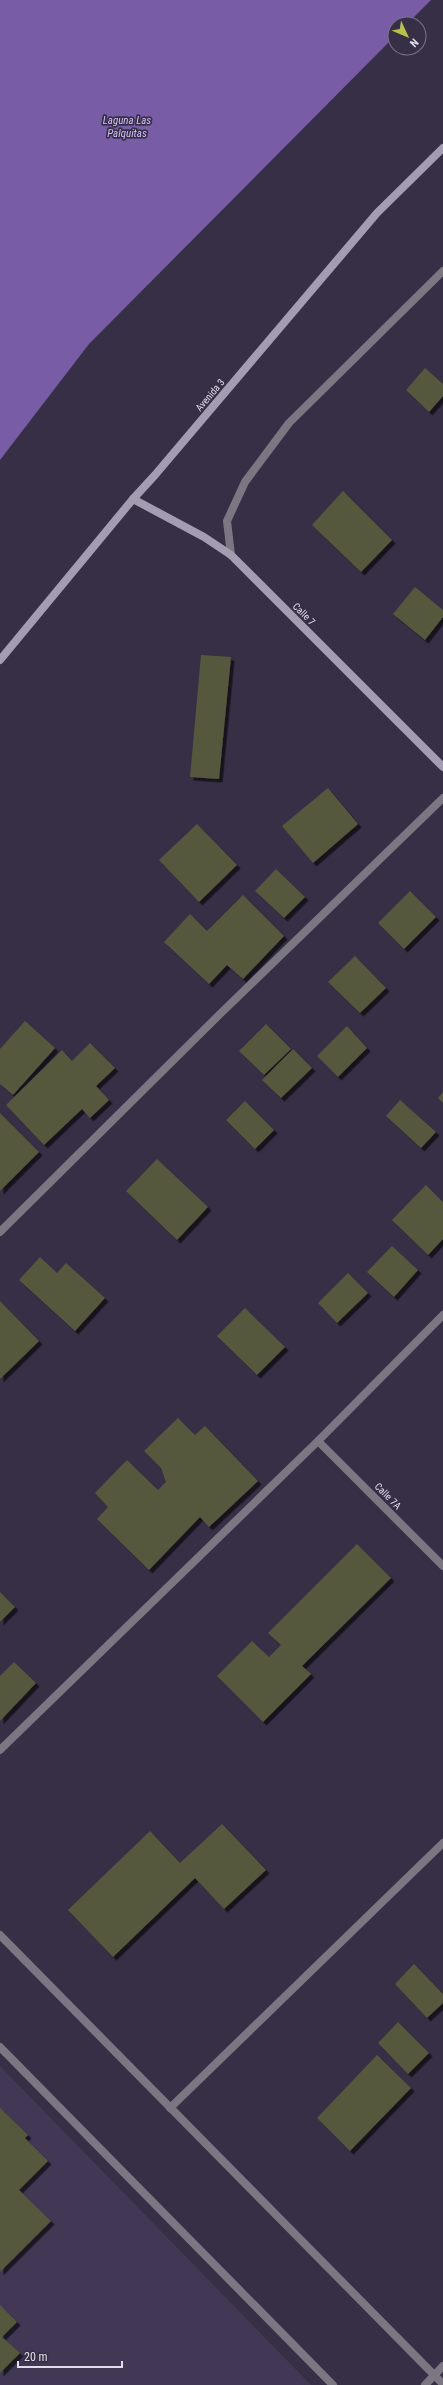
<svg xmlns="http://www.w3.org/2000/svg" width="443" height="2385" viewBox="0 0 443 2385" font-family="'Roboto Condensed',sans-serif">
<defs>
<filter id="shadow"><feDropShadow dx="3.5" dy="3.5" stdDeviation="0" flood-color="#0009"/></filter>
</defs>
<rect width="100%" height="100%" fill="#372f46"/>
<!-- built -->
<path fill="#423855" d="M0 2066 311 2385H0Z"/>
<!-- water -->
<path fill="#785ca6" d="M0 0H431L407 24H395V36L89 344 0 460Z"/>
<!-- building -->
<g fill="#55583e" filter="url(#shadow)">
<path d="M425 368 443 384V396L429 412 406 390Z"/>
<path d="M343 491 392 540 361 572 312 525Z"/>
<path d="M415 587 443 610V617L425 640 393 614Z"/>
<path d="M201 655 231 657 219 779 190 777Z"/>
<path d="M328 788 358 824 313 863 282 826Z"/>
<path d="M197 824 237 865 199 902 159 860Z"/>
<path d="M276 869 305 897 284 918 255 891Z"/>
<path d="M410 891 436 917 404 949 378 923Z"/>
<path d="M243 895 284 936 243 979 227 965 209 984 164 942 190 914 207 931Z"/>
<path d="M355 956 386 988 360 1013 328 982Z"/>
<path d="M25 1021 55 1048 13 1095 0 1084V1049Z"/>
<path d="M266 1024 291 1049 264 1075 239 1051Z"/>
<path d="M347 1026 367 1048 338 1077 317 1056Z"/>
<path d="M90 1043 115 1068 96 1086 109 1100 90 1118 82 1109 44 1145 6 1105 62 1050 72 1061Z"/>
<path d="M293 1049 312 1068 281 1098 262 1080Z"/>
<path d="M443 1092V1103L438 1098Z"/>
<path d="M400 1100 436 1132 421 1148 386 1116Z"/>
<path d="M245 1101 274 1130 255 1149 226 1120Z"/>
<path d="M0 1113 39 1152 0 1191Z"/>
<path d="M157 1159 208 1207 177 1240 126 1191Z"/>
<path d="M426 1185 443 1202V1239L428 1255 392 1220Z"/>
<path d="M392 1246 418 1270 394 1297 367 1272Z"/>
<path d="M40 1257 57 1273 66 1263 105 1298 75 1331 19 1280Z"/>
<path d="M348 1273 368 1293 337 1323 318 1303Z"/>
<path d="M0 1301 39 1341 0 1379Z"/>
<path d="M245 1308 285 1347 257 1375 217 1336Z"/>
<path d="M178 1418 195 1435 205 1426 258 1481 209 1527 200 1517 149 1570 97 1519 108 1507 95 1493 127 1460 158 1490 166 1482 161 1468 144 1451Z"/>
<path d="M357 1544 391 1578 302 1666 311 1674 263 1722 217 1676 252 1641 269 1657 281 1645 268 1633Z"/>
<path d="M0 1592 15 1607 0 1622Z"/>
<path d="M14 1662 36 1683 0 1721V1676Z"/>
<path d="M222 1824 266 1870 224 1909 195 1878 113 1957 68 1910 150 1831 180 1863Z"/>
<path d="M414 1964 443 1994V2003L427 2018 395 1984Z"/>
<path d="M398 2022 429 2053 408 2074 378 2043Z"/>
<path d="M377 2055 411 2088 350 2151 317 2118Z"/>
<path d="M0 2108 28 2135 25 2138 48 2161 19 2190 51 2221 0 2272Z"/>
<path d="M0 2305 17 2322 2 2337 20 2353 0 2373Z"/>
</g>
<g fill="none" stroke-linecap="round" stroke-linejoin="round">
<!-- lane -->
<path stroke="#7a7783" stroke-width="8" d="M231 555 227 521 245 482 289 423 443 271"/>
<!-- street -->
<g stroke="#7a7783" stroke-width="8">
<path d="M0 1232 219 1015 443 798"/>
<path d="M318 1441 443 1566"/>
<path d="M0 1750 318 1441 443 1315"/>
<path d="M0 1935 443 2384"/>
<path d="M0 2047 333 2385"/>
<path d="M170 2108 443 1843"/>
<path d="M425 2385 443 2366"/>
</g>
<!-- secondary -->
<g stroke="#a29db0" stroke-width="8">
<path d="M133 499 204 537 231 555 443 767"/>
<path d="M0 660 133 499 155 475 377 213 443 148"/>
</g>
</g>
<g text-anchor="middle" dominant-baseline="central" stroke-width="3.5" stroke-linejoin="round" paint-order="stroke">
<!-- street labels -->
<g font-size="10" fill="#e1dceb" stroke="#372f46">
<text transform="translate(210 395) rotate(-50)">Avenida 3</text>
<text transform="translate(304 614) rotate(45)">Calle 7</text>
<text transform="translate(388 1496) rotate(45)">Calle 7A</text>
</g>
<!-- water labels -->
<g font-size="11" font-style="italic" fill="#d3bffd" stroke="#372f46">
<text x="127" y="120">Laguna Las<tspan x="127" dy="13">Palquitas</tspan></text>
</g>
</g>
<!-- north arrow -->
<g transform="translate(407 36) rotate(134)"><circle r="19" fill="#372f46" stroke="#7b7488"/>
<path d="M0-3L7 15L0 10L-7 15Z" fill="#b7c148"/>
<text y="-6" font-size="11" font-weight="bold" text-anchor="middle" fill="#e1dceb">N</text>
</g>
<!-- scale -->
<path d="M18 2361v6h104v-6" fill="none" stroke="#e1dceb" stroke-width="2"/>
<text x="24" y="2361" font-size="12" fill="#e1dceb" stroke="#372f46" stroke-width="3" paint-order="stroke">20 m</text>
</svg>
